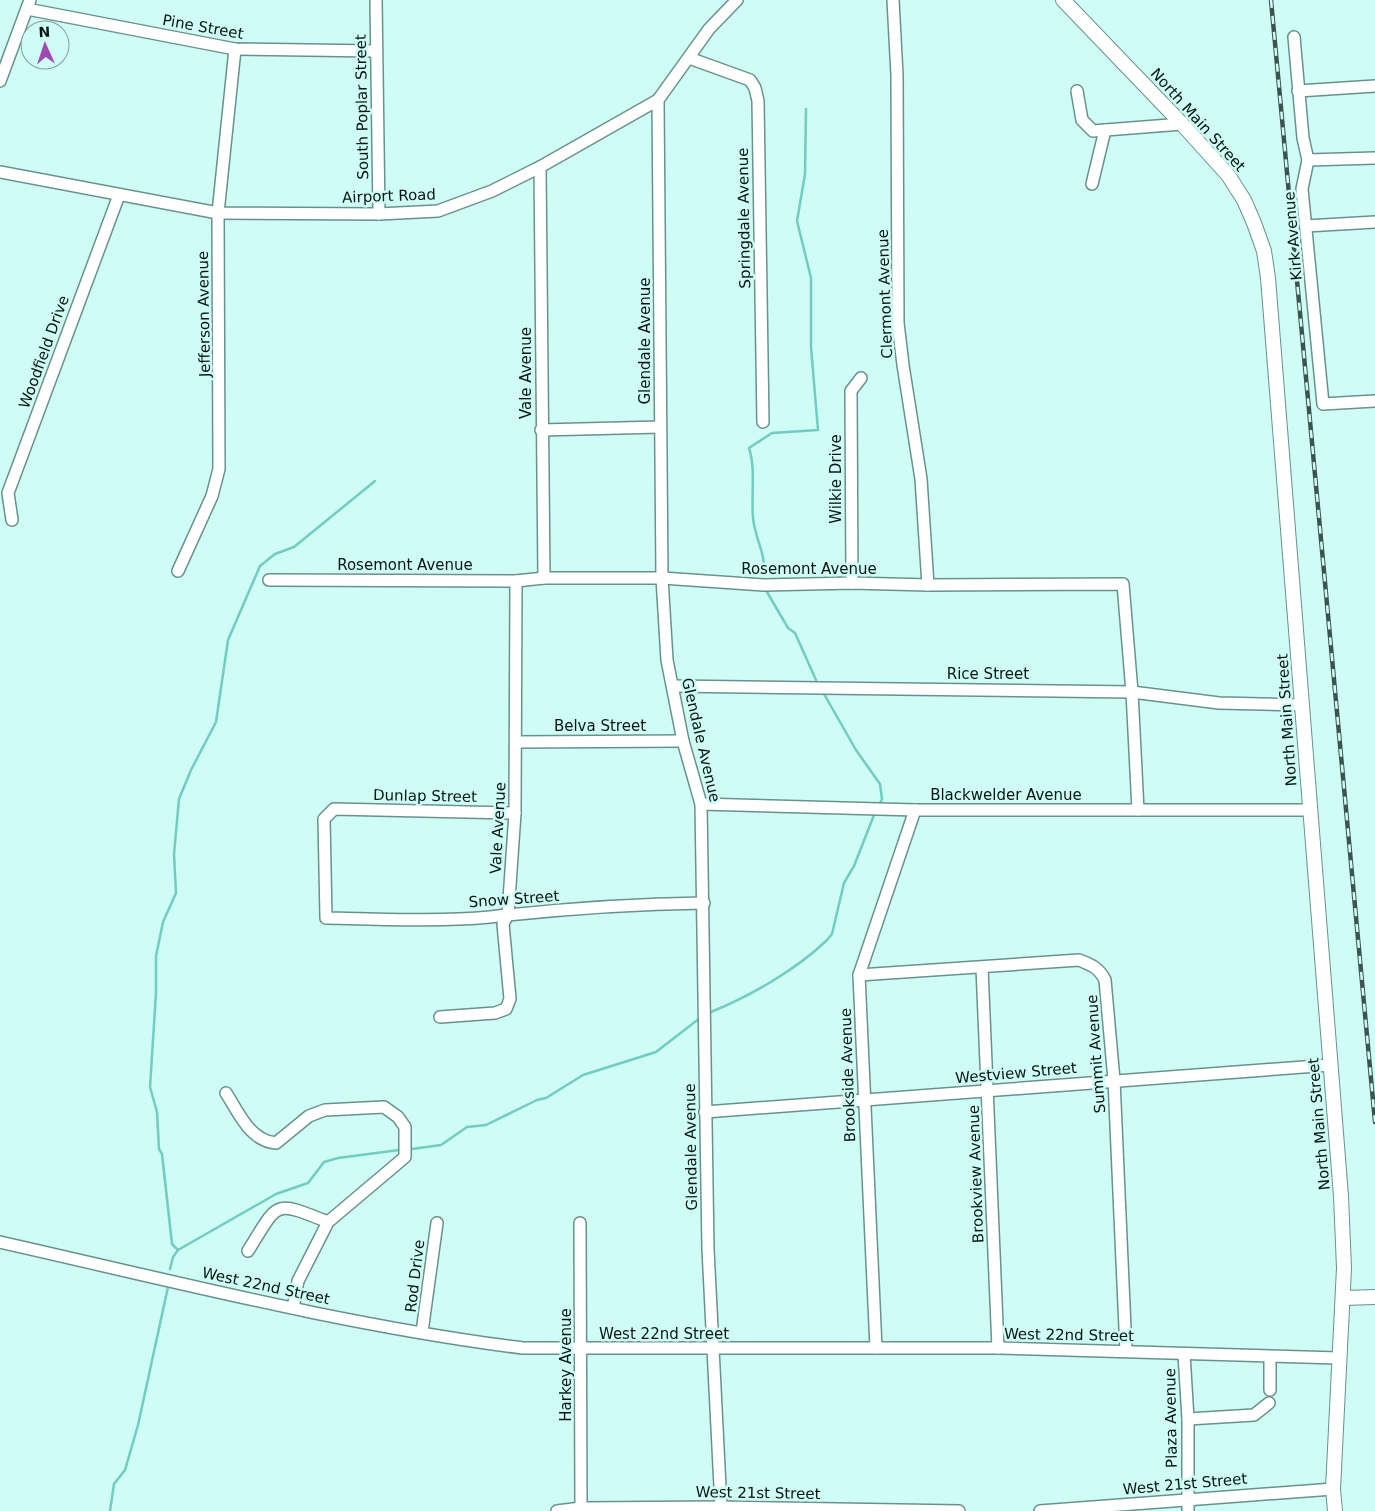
<svg xmlns="http://www.w3.org/2000/svg" width="1375" height="1511" viewBox="0 0 1375 1511" font-family="'DejaVu Sans',sans-serif">
<rect width="100%" height="100%" fill="#cffcf5"/>
<g fill="none" stroke-linecap="round" stroke-linejoin="round">
<!-- stream -->
<g stroke="#71ccc1" stroke-width="2.5">
<path d="M764 575C766 553 755 539 753 518 751 495 756 470 749 448L772 433 818 430 811 347V278L797 221 805 174 806 109"/>
<path d="M767 592 788 628 795 633 816 680"/>
<path d="M824 694 856 750 880 784 882 799 880 803"/>
<path d="M711 1012C750 996 796 970 827 940L832 934 844 883 854 866 874 815"/>
<path d="M412 1149 441 1145 467 1127 486 1125 537 1100 546 1098 583 1075 656 1052 700 1018"/>
<path d="M178 1250 172 1244 162 1154 159 1149 157 1112 150 1087 156 993V956L163 922 176 893 174 854 179 799 191 770 216 722 228 640 260 566 275 554 294 547 375 481"/>
<path d="M170 1269 173 1257 178 1250 276 1194 308 1183 324 1162 338 1158 399 1150"/>
<path d="M110 1511 114 1484 125 1470 138 1425 168 1287"/>
</g>
<!-- minor casing -->
<g stroke="#69928d" stroke-width="14">
<g id="minor">
<path d="M376 0 379 214"/>
<path d="M893 0 897 75 898 323 903 365 921 479 928 585"/>
<path d="M27 9 235 49 376 51"/>
<path d="M1294 37 1303 138 1308 160 1302 189 1323 404 1375 401"/>
<path d="M689 58 750 80 755 88 758 101 763 422"/>
<path d="M0 81 30 0"/>
<path d="M1077 91 1082 120 1093 131 1182 124"/>
<path d="M1298 91 1375 86"/>
<path d="M658 100 662 578 667 660 683 741 701 804 708 1249 721 1507"/>
<path d="M1308 160 1375 158"/>
<path d="M540 167 544 578"/>
<path d="M0 172 218 213 379 214 438 211 492 191 540 167 658 100 709 29 737 0"/>
<path d="M1092 184 1105 130"/>
<path d="M1306 226 1375 222"/>
<path d="M541 430 660 427"/>
<path d="M12 520 8 493 119 195"/>
<path d="M178 571 212 496 219 469 218 213 235 49"/>
<path d="M269 580 516 581 544 578H662L764 585 852 583 928 585 1123 584 1132 692 1138 810"/>
<path d="M852 583 851 391 861 378"/>
<path d="M673 686 1132 692 1219 703 1303 705"/>
<path d="M516 742 683 741"/>
<path d="M701 804 915 810H1310"/>
<path d="M515 813 334 809 324 819 326 918C380 919 436 922 490 917 561 909 632 904 704 903"/>
<path d="M982 968 998 1348"/>
<path d="M859 975 1079 960C1092 965 1099 968 1105 980L1114 1080 1126 1351"/>
<path d="M440 1017 495 1013 506 1009 510 999 503 924 508 914 515 813 516 581"/>
<path d="M226 1093C239 1113 250 1141 276 1143L309 1116 325 1110 384 1107 398 1117 405 1127V1157L328 1222 298 1281 293 1308"/>
<path d="M705 1112 1330 1065"/>
<path d="M580 1223 581 1508"/>
<path d="M0 1242C173 1281 347 1326 523 1348H998L1338 1358"/>
<path d="M248 1251C279 1201 273 1200 328 1222"/>
<path d="M422 1332 437 1223"/>
<path d="M876 1348 859 975 915 810"/>
<path d="M1184 1354 1188 1419V1511"/>
<path d="M1270 1357V1390"/>
<path d="M1188 1419 1254 1415 1269 1403"/>
<path d="M557 1511 581 1508 721 1507 959 1511"/>
<path d="M1040 1511 1333 1489"/>
</g>
</g>
<!-- major casing -->
<g stroke="#69928d" stroke-width="16">
<g id="major">
<path d="M1063 0 1182 124 1228 175 1244 200 1254 223 1264 251 1268 278 1341 1196 1344 1268 1333 1489 1335 1511"/>
<path d="M1343 1298 1375 1297"/>
</g>
</g>
<!-- minor -->
<use href="#minor" stroke="#fff" stroke-width="11"/>
<!-- major -->
<use href="#major" stroke="#fff" stroke-width="14"/>
<!-- rail casing -->
<g stroke="#3c5451" stroke-width="4.5">
<path id="rail" d="M1271 0 1375 1122"/>
</g>
<!-- rail -->
<use href="#rail" stroke="#cffcf5" stroke-width="2.5" stroke-dasharray="8" stroke-linecap="butt"/>
</g>
<g text-anchor="middle" dominant-baseline="central" stroke-width="5" stroke-linejoin="round" paint-order="stroke">
<!-- street labels -->
<g font-size="15" fill="#061614" stroke="#cffcf5">
<text transform="translate(203 27) rotate(10)">Pine Street</text>
<text transform="translate(362 107) rotate(-91)">South Poplar Street</text>
<text transform="translate(1198 120) rotate(48)">North Main Street</text>
<text transform="translate(389 196) rotate(-2)">Airport Road</text>
<text transform="translate(744 218) rotate(-91)">Springdale Avenue</text>
<text transform="translate(1293 236) rotate(-95)">Kirk Avenue</text>
<text transform="translate(885 294) rotate(-92)">Clermont Avenue</text>
<text transform="translate(204 314) rotate(-91)">Jefferson Avenue</text>
<text transform="translate(645 341) rotate(-90)">Glendale Avenue</text>
<text transform="translate(44 352) rotate(-70)">Woodfield Drive</text>
<text transform="translate(526 373) rotate(-90)">Vale Avenue</text>
<text transform="translate(836 479) rotate(-90)">Wilkie Drive</text>
<text x="405" y="565">Rosemont Avenue</text>
<text x="809" y="569">Rosemont Avenue</text>
<text x="988" y="674">Rice Street</text>
<text transform="translate(1287 720) rotate(-94)">North Main Street</text>
<text x="600" y="726">Belva Street</text>
<text transform="translate(701 740) rotate(77)">Glendale Avenue</text>
<text x="1006" y="795">Blackwelder Avenue</text>
<text transform="translate(425 796) rotate(1)">Dunlap Street</text>
<text transform="translate(498 828) rotate(-87)">Vale Avenue</text>
<text transform="translate(514 899) rotate(-4)">Snow Street</text>
<text transform="translate(1096 1054) rotate(-94)">Summit Avenue</text>
<text transform="translate(1016 1073) rotate(-5)">Westview Street</text>
<text transform="translate(848 1075) rotate(-92)">Brookside Avenue</text>
<text transform="translate(1319 1124) rotate(-95)">North Main Street</text>
<text transform="translate(691 1147) rotate(-91)">Glendale Avenue</text>
<text transform="translate(976 1174) rotate(-92)">Brookview Avenue</text>
<text transform="translate(415 1276) rotate(-83)">Rod Drive</text>
<text transform="translate(266 1286) rotate(12)">West 22nd Street</text>
<text x="664" y="1334">West 22nd Street</text>
<text transform="translate(1069 1335) rotate(1)">West 22nd Street</text>
<text transform="translate(566 1365) rotate(-90)">Harkey Avenue</text>
<text transform="translate(1171 1418) rotate(-91)">Plaza Avenue</text>
<text transform="translate(1185 1484) rotate(-5)">West 21st Street</text>
<text transform="translate(758 1493) rotate(1)">West 21st Street</text>
</g>
</g>
<!-- north arrow -->
<g transform="translate(45 45) rotate(357)"><circle r="24" fill="#cffcf5" stroke="#7fa09b"/>
<path d="M0-4L9 19L0 12L-9 19Z" fill="#9e49b6"/>
<text y="-8" font-size="14" font-weight="bold" text-anchor="middle" fill="#061614">N</text>
</g>
</svg>
